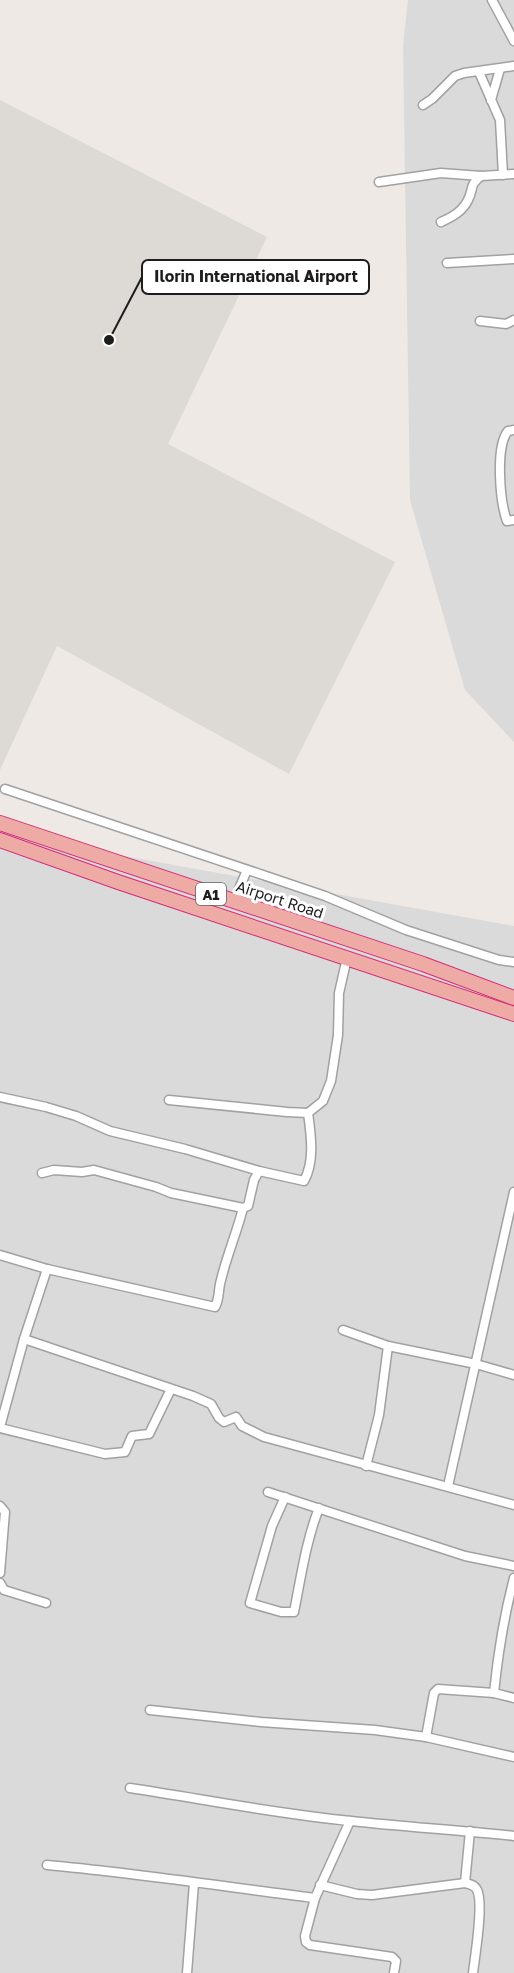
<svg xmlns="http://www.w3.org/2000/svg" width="514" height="1973" viewBox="0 0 514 1973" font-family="'Golos Text',sans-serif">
<rect width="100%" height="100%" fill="#eee9e4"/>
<!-- residential -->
<g fill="#dbdada">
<path d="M408 0H514V742L465 690 410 500 403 45Z"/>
<path d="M0 832 13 836 514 926V1973H0Z"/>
</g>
<!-- airport -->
<path fill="#dddad5" d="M0 100 267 237 168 444 395 562 289 774 57 646 0 770Z"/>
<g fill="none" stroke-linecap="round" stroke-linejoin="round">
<!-- minor casing -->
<g stroke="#a1a1a1" stroke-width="11">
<g id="minor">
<path d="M492 0 514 41"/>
<path d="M479 72 500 120 503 175"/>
<path d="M491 100 500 69"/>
<path d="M423 105 432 99 455 76 464 73 514 66"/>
<path d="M379 182 441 173 481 176 514 174"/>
<path d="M441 222C452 217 462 212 468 200 474 188 469 185 481 176"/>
<path d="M447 263 514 259"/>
<path d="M480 321 506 324 514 320"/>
<path d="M514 430 508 431C495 447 500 502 507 521L514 520"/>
<path d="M5 789 266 876 325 896 406 930 499 960 514 962"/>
<path d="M234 901 247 870"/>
<path d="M0 1097 46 1107 76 1116 110 1131 185 1149 259 1171"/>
<path d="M169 1100 287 1112 308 1113"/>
<path d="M42 1173 54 1170 82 1172 94 1170 156 1187 171 1193 243 1208"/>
<path d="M0 1255 47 1269 215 1307C220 1298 218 1289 221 1280 227 1255 237 1232 243 1208L248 1206 254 1180 259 1171 304 1181C315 1161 311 1135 308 1113L323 1101 331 1081 338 1035 339 993 347 958"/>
<path d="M343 1330 388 1346 476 1364 514 1375"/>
<path d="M24 1339 193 1396 211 1404 219 1418 224 1422 236 1417 242 1426 264 1437 514 1505"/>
<path d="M0 1427 24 1339 47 1269"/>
<path d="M0 1428 105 1454 125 1452 132 1436 149 1434 171 1389"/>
<path d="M366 1466 379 1415 388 1346"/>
<path d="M448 1486 514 1192"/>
<path d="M268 1492 465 1556 514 1566"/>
<path d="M285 1497 272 1526 250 1603 281 1612H294C301 1577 306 1541 319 1508"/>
<path d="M0 1506 5 1512 0 1573"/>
<path d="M0 1583 4 1590 46 1603"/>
<path d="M494 1693C498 1653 504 1616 514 1578"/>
<path d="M150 1710 261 1722 375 1730 426 1737 514 1757"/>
<path d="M426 1737 434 1693 438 1689 494 1693 514 1698"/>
<path d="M130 1788C203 1799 277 1814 351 1821 405 1827 460 1830 514 1836"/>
<path d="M47 1865C137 1873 226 1887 315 1898L350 1821"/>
<path d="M465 1883C470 1884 475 1885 477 1890 484 1903 475 1956 473 1973"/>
<path d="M320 1885 357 1894 372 1895 465 1883 470 1831"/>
<path d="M315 1898 305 1936 306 1942 310 1945 392 1957 396 1961 394 1973"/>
<path d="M187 1973 194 1883"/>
</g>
</g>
<!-- trunk casing -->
<g stroke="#d32a78" stroke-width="16">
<g id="trunk">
<path d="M0 823 423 964 514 998"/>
<path d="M0 840 118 882 514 1014"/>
</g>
</g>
<!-- minor -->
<use href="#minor" stroke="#fff" stroke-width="8"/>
<!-- trunk -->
<use href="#trunk" stroke="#eeaaa4" stroke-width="14"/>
</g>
<g text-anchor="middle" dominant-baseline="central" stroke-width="6" stroke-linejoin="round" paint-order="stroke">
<!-- shield labels -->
<rect fill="#fff" stroke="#616161" stroke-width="1.5" x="196" y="883" width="30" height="22" rx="4.5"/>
<g font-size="14" font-weight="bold" fill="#1d1d1d">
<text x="211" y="894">A1</text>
</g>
<!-- street labels -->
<g font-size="15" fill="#1d1d1d" stroke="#fff">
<text transform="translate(280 899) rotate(18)">Airport Road</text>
</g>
</g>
<!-- callouts -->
<path fill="none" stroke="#1d1d1d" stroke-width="2" d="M109 340L142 277"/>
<circle fill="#1d1d1d" stroke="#fff" stroke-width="2" cx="109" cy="340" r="6"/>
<rect fill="#fff" stroke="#1d1d1d" stroke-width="2" x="142" y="260" width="227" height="34" rx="6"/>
<g font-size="16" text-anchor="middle" font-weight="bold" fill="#1d1d1d">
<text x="256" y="282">Ilorin International Airport</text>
</g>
</svg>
